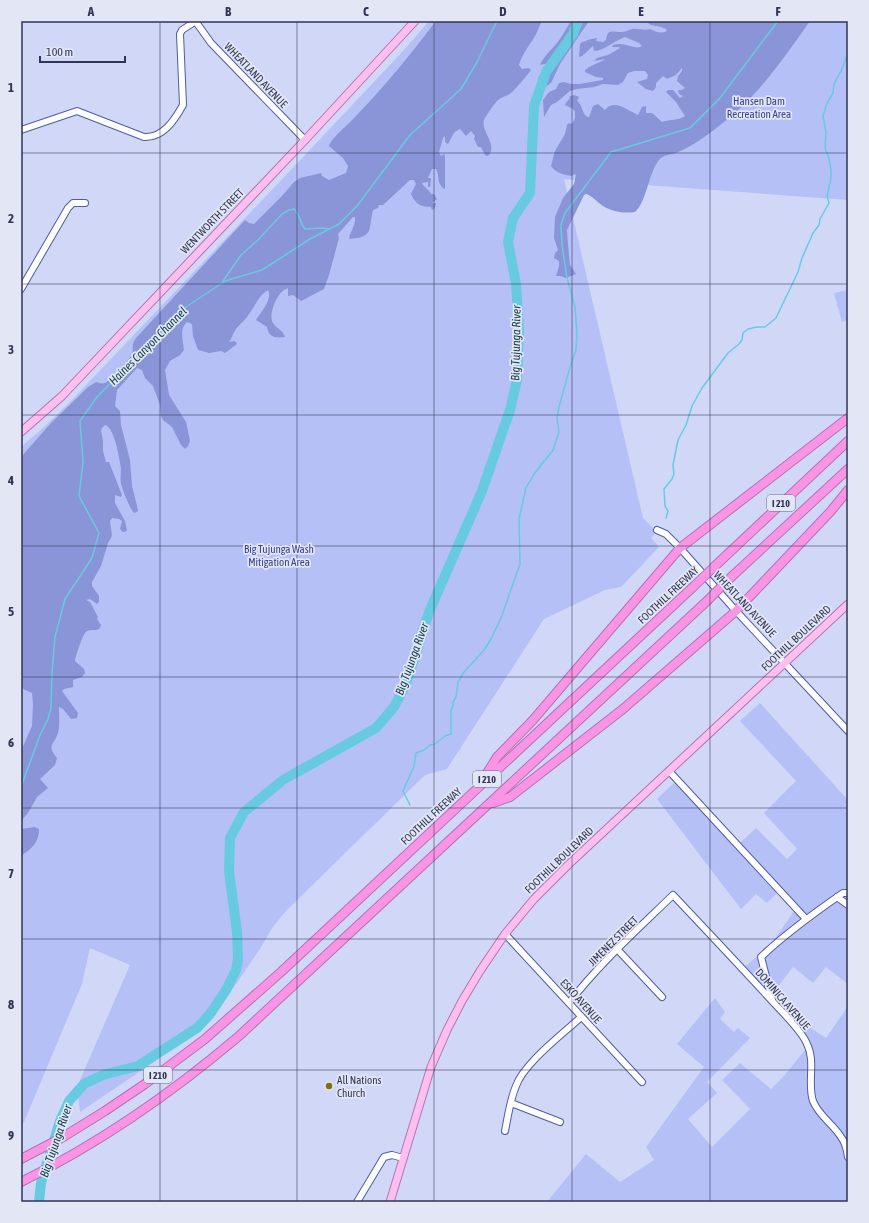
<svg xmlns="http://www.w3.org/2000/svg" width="869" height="1223" viewBox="0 0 869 1223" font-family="'Asap Condensed',sans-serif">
<rect width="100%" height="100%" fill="#d1d8f7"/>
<!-- green -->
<g fill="#b5c0f6">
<path d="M429 21H848V200L564 179 643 518 657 532 651 538 659 547 621 587 605 590 544 619 447 769 425 775 286 911 272 928 260 949 219 1009 154 1062 80 1112 77 1087 130 965 90 948 82 984 24 1122 21 1126V447L43 428 70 402 306 154 403 51Z"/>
<path d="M848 290V320L842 322 834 293Z"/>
<path d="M760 703 848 800V984L826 967 813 983 793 967 770 997 742 969 770 946 798 905 779 891 767 903 756 894 741 909 657 799 677 780 738 845 756 828 787 859 797 849 764 813 796 781 740 721Z"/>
<path d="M715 998 725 1012 720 1019 734 1032 738 1028 750 1038 707 1082 717 1093 688 1119 712 1147 750 1109 722 1080 740 1063 771 1089 784 1076 809 1045 784 1011 826 1038 848 1006V1202H547L586 1154 620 1182 654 1160 646 1147 704 1067 677 1044Z"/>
</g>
<!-- forest -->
<g fill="#8995d6">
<path d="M436 21H542C539 26 538 31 535 36 529 46 522 54 519 65L522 69 529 68 531 70C530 72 514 91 511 93 507 96 501 97 498 100 493 105 489 112 485 118 478 129 498 143 489 155L487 156 485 155 481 147H478L474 139 475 136 471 131 466 136 460 129C452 132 452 138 448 144L445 142V136L443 138 439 152 441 156 444 154 445 156V188L444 189C436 182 440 176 436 169H432L428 178H430L431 179 430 187H428V182L422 183C424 188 429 189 431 194H434L437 199 432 203H436L435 208 432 210 431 207C421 207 415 204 411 194L416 184 414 180H410L383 205H379L378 208 373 210C368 231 374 237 349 239 350 232 356 225 355 217H353L338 234 339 238 329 275 324 289 301 301 293 295 288 296V288C287 289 284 289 283 291 276 296 268 315 273 323 277 329 283 330 285 337 275 338 269 338 267 327L256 320C261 312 273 299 268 290 257 297 257 304 249 314 245 321 237 326 235 331 232 335 232 338 229 342L235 341 237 344 225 353 221 351 209 353 198 350 193 336 192 324 187 322C179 329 183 340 184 350L180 355 170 361 165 370 169 395 186 422 190 441 188 446 185 449 181 445 172 427 163 420 161 416 160 405 153 386 145 378 142 370 137 368 117 390 115 406 120 411 121 425 130 460 132 486 138 510 137 512 134 513C129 507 123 491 121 484 120 479 121 473 121 468 119 458 115 428 105 425L102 428 101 431 103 441V451L106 462H109L122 495 121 497 115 495V503L125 521 127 531 123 532 120 529 122 521 119 519 112 518 110 521 112 535 111 538 108 543 101 566 92 582V586L99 596V602L97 604 90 599 86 600 90 602 98 617 97 619 101 625 99 629C95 631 91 629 87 631 83 633 76 655 75 661L84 669 85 673 82 677 73 680V687L64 689 62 691 78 713 77 718 71 719 63 709 59 707C59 716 60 725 58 733 54 746 46 744 57 758L55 765 40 779 48 788 37 797 28 813 21 821V751L32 726 33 704 32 693 21 688V457L51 423 88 387 96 382C99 383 102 384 105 383 110 381 129 360 131 356 135 349 130 346 136 338L245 220 249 223 254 224 282 196 294 182 300 178 321 173 322 176 329 180 346 173 348 166 343 158 329 146C331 138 349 124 355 117 384 87 411 54 436 21Z"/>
<path d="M571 21H589L560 64 551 83 541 90 538 88V78L546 67 545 64 540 65C544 56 551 50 557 43 563 36 566 28 571 21Z"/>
<path d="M645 21H810C783 59 757 98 719 126 706 136 693 146 678 152 672 155 663 154 659 160 648 174 647 201 635 212 623 214 608 211 599 203 594 199 592 196 586 194L584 195 567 230 568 245 570 265 576 274 566 278 560 276H556L559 266V261L554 258 555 253 558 250 554 238 555 217 563 198 574 184 576 175 574 174 572 176C564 175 556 173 551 166L555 151 565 134 567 125 569 123 572 124 575 118V112L573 109 565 105C566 101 570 100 570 96L574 95 579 97 577 101C582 104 582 112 586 116L589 117 593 106 598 104 605 110C606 109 608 106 610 106 619 102 630 112 638 115L642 107 646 106V113H652L662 122C670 119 678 121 685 116L676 102 666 92 668 90H673L680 98 683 96 679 94 678 90H682L685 88 677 81 678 76 682 71V68L676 75 667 79 663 76 656 83V87L653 91 646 89 637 82 647 79 648 75 645 71H634L628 73 623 82 618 85 603 84 594 87 577 89 570 91 557 102 551 105 544 117 543 100 549 92 556 89 559 83 564 82 571 84H579L603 80V78L596 77 585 72V70C592 64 598 64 605 59L594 61 597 58 608 55 620 48 619 47H612L613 45C625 41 635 51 642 46L639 43 625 37C614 41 603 51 594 51L593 46 582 56 579 57 580 44 582 42 586 41 587 40 597 38 596 41 603 42 606 40C607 27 615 33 622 32 625 32 628 30 632 29 638 28 644 31 650 29 656 32 660 34 667 31L666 29 661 27 651 25Z"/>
<path d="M35 827 39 829C39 843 32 848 21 856V829Z"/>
</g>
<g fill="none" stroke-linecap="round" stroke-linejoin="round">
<!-- stream -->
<g stroke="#68cae1" stroke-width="1.5">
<path d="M223 281 241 255 258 240 282 214 289 210 294 209C302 217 298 220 305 229L322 228 329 229"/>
<path d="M666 518 668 511 665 506 664 489 672 479 674 474 673 465 678 440 686 425 692 406 702 388 728 353 739 344 742 340 743 333 748 329 757 327H765L776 318 798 272 802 258 813 233 819 225 820 219 829 203 827 196 831 178V171L829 158 825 148 826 132 823 116 827 103 833 93 834 84 841 71 848 53"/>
<path d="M21 787 40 735 48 719 51 708 52 673 55 637 65 599 92 558 99 533 79 496 83 462 80 421 97 397 186 307 225 281 262 270 310 239 339 224 357 206 410 135 461 89 477 62 497 21"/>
<path d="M410 805 403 791 414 766 416 753 424 750 430 745 435 744 445 736 451 734V711L453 705V702L456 697 458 682 464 672 485 649 492 637 501 618 520 564 519 519 526 488 534 474 553 450 559 432 557 418 559 407 570 367 576 350 577 335 575 307 567 278 562 245 561 225 565 213 611 152 690 128 720 98 778 21"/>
</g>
<!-- river -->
<path stroke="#68cae1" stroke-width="10" d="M39 1202 41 1183 60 1121 69 1101 84 1084 103 1075 138 1066 197 1028 210 1014 226 990 236 970 238 959 237 932 229 871 230 838 244 812 283 780 376 728 394 707 406 684 429 612 482 491 510 410 517 380 519 330 516 284 508 242 513 218 530 193 534 106 546 72 573 34 578 21"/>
<!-- minor casing -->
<g stroke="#515b9f" stroke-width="8">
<g id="minor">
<path d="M196 22 211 43 305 140"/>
<path d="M21 130 77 111 144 137C163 138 174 121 183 105L180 34 182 30 196 21"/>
<path d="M21 289 68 208 73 203H85"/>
<path d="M657 530 666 534 680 548 736 611 848 731"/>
<path d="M669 771 806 919"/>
<path d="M837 897 848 905"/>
<path d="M505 934 642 1082"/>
<path d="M617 949 662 997"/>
<path d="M772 1000 761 957C786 933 814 913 843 893H848"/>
<path d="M569 1003C600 963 637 930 673 895 707 931 740 966 773 1002 783 1013 802 1031 807 1044 816 1062 807 1083 813 1101 819 1116 833 1124 841 1137 845 1142 847 1150 848 1157"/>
<path d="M511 1103 560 1122"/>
<path d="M505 1131C508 1116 510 1100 516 1086 524 1063 563 1034 581 1017"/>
<path d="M357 1202 384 1157 392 1155 403 1158"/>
</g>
</g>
<!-- major casing -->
<g stroke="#b373b2" stroke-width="9">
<g id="major">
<path d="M21 432 62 396 305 140 415 21"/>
<path d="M390 1202 431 1067 447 1030 462 1001 480 971 505 934 534 899 568 865 848 604"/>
</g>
</g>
<!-- highway casing -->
<g stroke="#b373b2" stroke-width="10">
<g id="highway">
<path d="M715 566 848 441"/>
<path d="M728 580 848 469"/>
<path d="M484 778 497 757 533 720 680 548 848 418"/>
<path d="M493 803 510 797 623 709 736 611 831 511 848 490"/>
<path d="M21 1159 63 1137 105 1111 145 1084 205 1039 281 972 693 587"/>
<path d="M21 1182C100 1143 172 1093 239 1036L707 601"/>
</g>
</g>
<!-- minor -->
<use href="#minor" stroke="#fff" stroke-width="6"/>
<!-- major -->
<use href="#major" stroke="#fcbfef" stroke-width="7"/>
<!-- highway -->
<use href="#highway" stroke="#fa95e5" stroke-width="8"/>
<!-- highway-bridge casing -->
<g stroke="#b373b2" stroke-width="10" stroke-linecap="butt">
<g id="highway-bridge">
<path d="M693 587 715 566"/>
<path d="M707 601 728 580"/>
</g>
</g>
<!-- highway-bridge -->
<use href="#highway-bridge" stroke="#fa95e5" stroke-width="8"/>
</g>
<!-- grid -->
<path fill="none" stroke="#303554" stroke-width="1" stroke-opacity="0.55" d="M160 21V1202M297 21V1202M434 21V1202M572 21V1202M710 21V1202M21 153H848M21 284H848M21 415H848M21 546H848M21 677H848M21 808H848M21 939H848M21 1070H848"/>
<!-- markers -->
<circle fill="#836e0b" stroke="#e2e6f5" stroke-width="1.5" cx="329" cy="1086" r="4"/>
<g text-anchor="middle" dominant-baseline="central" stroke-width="3.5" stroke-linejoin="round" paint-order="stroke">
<!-- shield labels -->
<g fill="#e2e6f5" stroke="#656a84" stroke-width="1">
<rect x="767" y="495" width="28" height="16" rx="3"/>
<rect x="473" y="771" width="28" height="16" rx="3"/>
<rect x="144" y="1067" width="28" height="16" rx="3"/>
</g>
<g font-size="10" font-weight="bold" fill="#303554">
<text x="781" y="503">I 210</text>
<text x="487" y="779">I 210</text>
<text x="158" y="1075">I 210</text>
</g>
<!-- street labels -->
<g font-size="11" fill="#303554" stroke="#e2e6f5">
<text transform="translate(256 75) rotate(46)">WHEATLAND AVENUE</text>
<text transform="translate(212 221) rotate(-46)">WENTWORTH STREET</text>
<text transform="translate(668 595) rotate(-43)">FOOTHILL FREEWAY</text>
<text transform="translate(745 604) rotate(47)">WHEATLAND AVENUE</text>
<text transform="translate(796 638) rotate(-43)">FOOTHILL BOULEVARD</text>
<text transform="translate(431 816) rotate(-43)">FOOTHILL FREEWAY</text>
<text transform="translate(559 860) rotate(-44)">FOOTHILL BOULEVARD</text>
<text transform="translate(613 941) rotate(-45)">JIMENEZ STREET</text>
<text transform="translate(783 999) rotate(49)">DOMINICA AVENUE</text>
<text transform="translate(581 1001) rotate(48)">ESKO AVENUE</text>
</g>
<!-- park labels -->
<g font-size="11" fill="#383f8d" stroke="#e2e6f5">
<text x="759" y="101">Hansen Dam<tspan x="759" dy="13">Recreation Area</tspan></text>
<text x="279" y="549">Big Tujunga Wash<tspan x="279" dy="13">Mitigation Area</tspan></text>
</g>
<!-- poi labels -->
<g font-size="11" fill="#303554" stroke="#e2e6f5" text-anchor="start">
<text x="337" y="1080">All Nations<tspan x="337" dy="13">Church</tspan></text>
</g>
<!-- water labels -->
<g font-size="12" font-style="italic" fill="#15424c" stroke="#e2e6f5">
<text transform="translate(516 343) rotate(-89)">Big Tujunga River</text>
<text transform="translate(148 346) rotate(-45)">Haines Canyon Channel</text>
<text transform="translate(412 659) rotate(-70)">Big Tujunga River</text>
<text transform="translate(56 1141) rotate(-71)">Big Tujunga River</text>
</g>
</g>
<!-- border -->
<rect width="869" height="1223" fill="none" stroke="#e2e6f5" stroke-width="44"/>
<!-- scale -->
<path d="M40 56v6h85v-6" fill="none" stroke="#303554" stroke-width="2"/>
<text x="46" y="56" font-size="12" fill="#303554" stroke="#e2e6f5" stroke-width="3" paint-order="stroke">100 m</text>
<rect x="22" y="22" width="825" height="1179" fill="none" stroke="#303554" stroke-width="1.5"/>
<g font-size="13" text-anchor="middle" font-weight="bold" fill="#303554">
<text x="91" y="16">A</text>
<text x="228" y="16">B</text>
<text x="366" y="16">C</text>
<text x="503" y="16">D</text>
<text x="641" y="16">E</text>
<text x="778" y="16">F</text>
<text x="11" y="92">1</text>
<text x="11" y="223">2</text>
<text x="11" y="354">3</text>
<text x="11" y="485">4</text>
<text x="11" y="616">5</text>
<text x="11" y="747">6</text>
<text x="11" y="878">7</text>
<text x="11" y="1009">8</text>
<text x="11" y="1140">9</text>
</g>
</svg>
